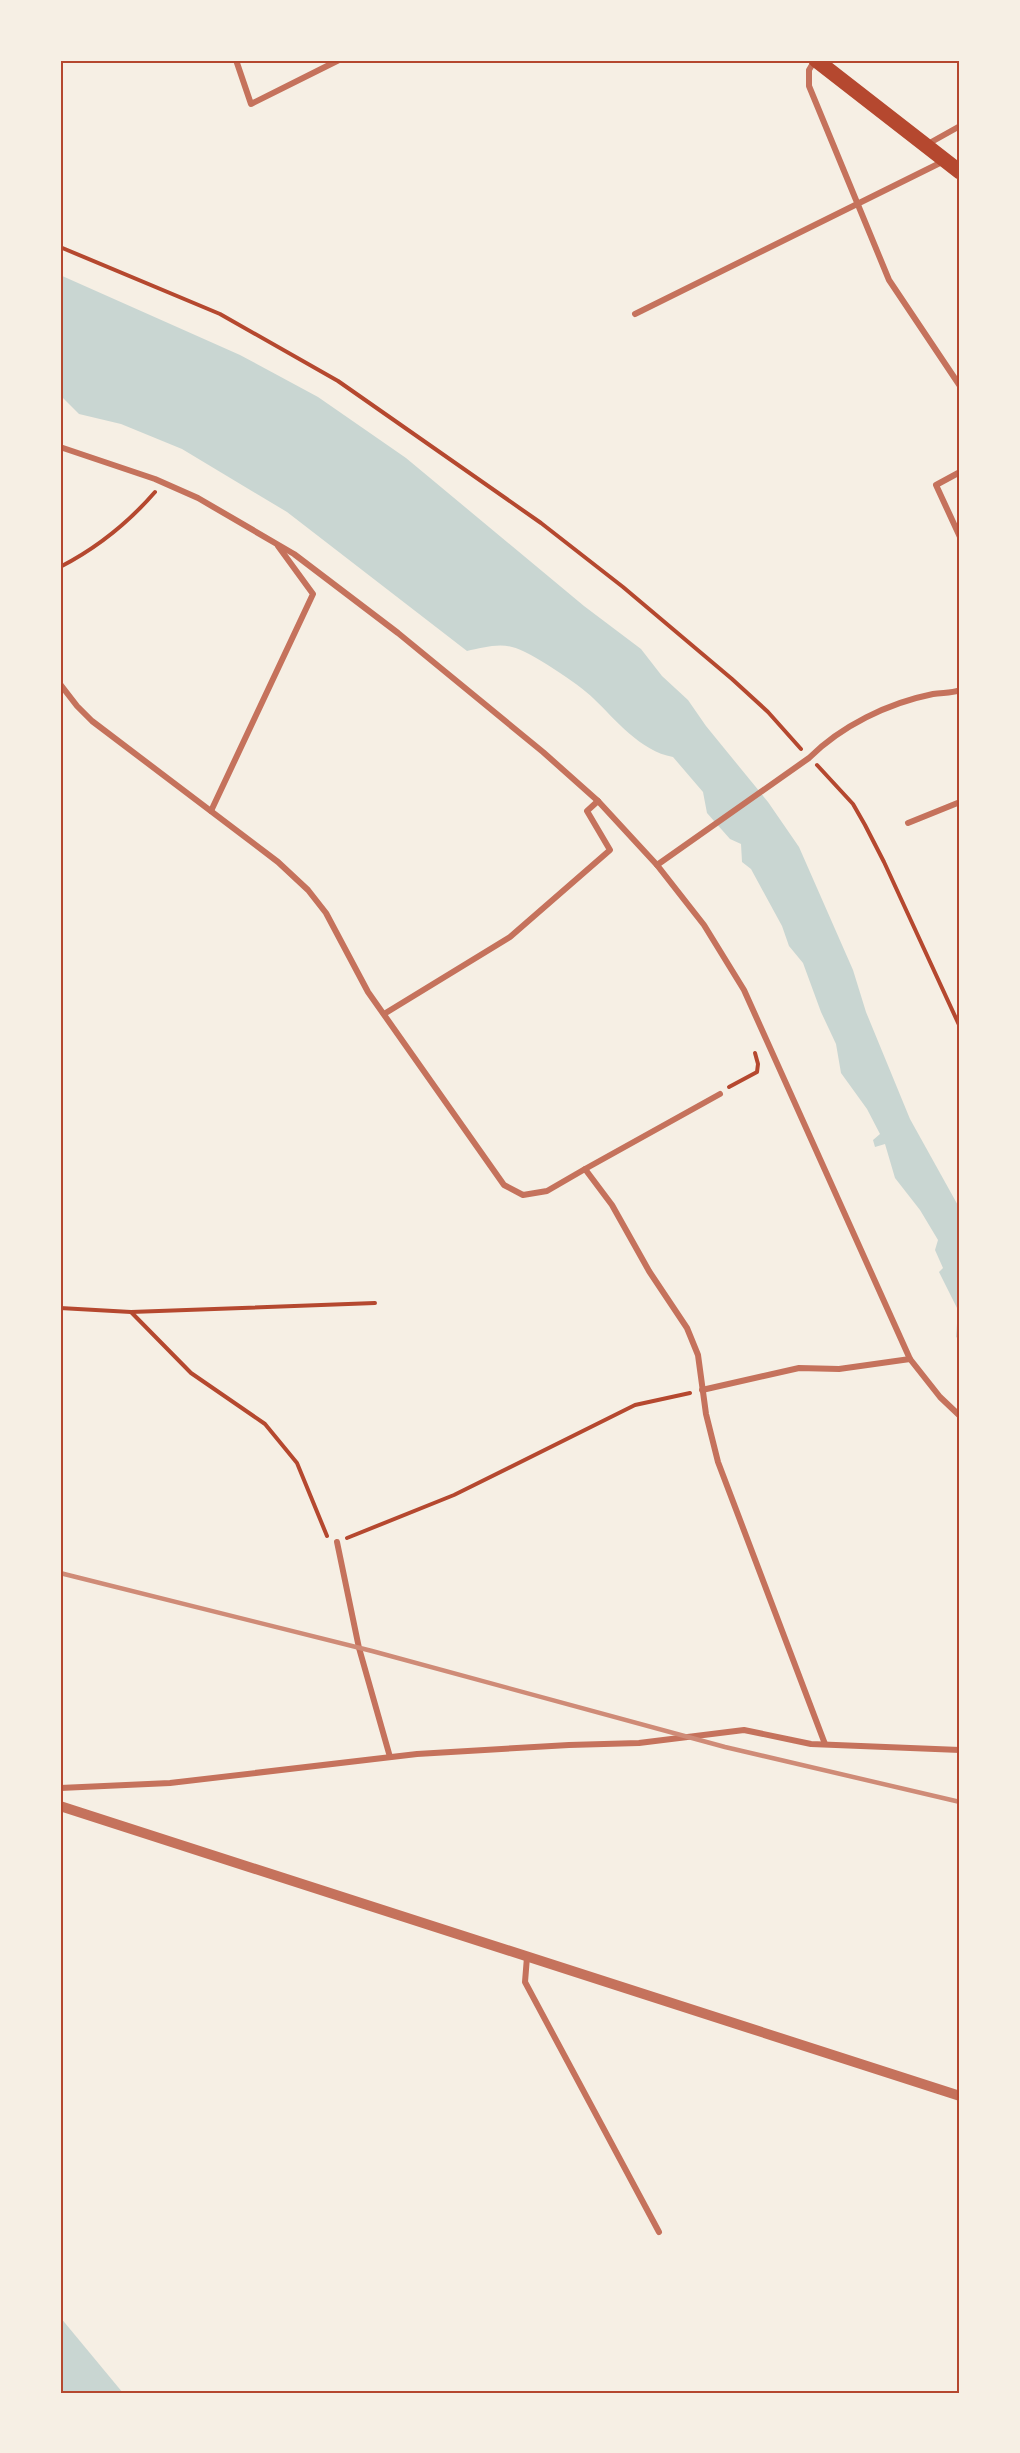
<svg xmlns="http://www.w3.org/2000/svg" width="1020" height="2453" viewBox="0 0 1020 2453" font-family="'Golos Text',sans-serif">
<rect width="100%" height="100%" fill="#f6efe4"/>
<!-- water -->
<g fill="#c9d6d2">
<path d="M60 275 240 355 318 397 406 458 584 606 641 649 662 676 688 700 706 726 768 802 799 847 853 970 866 1012 910 1119 960 1209V1340L956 1337 958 1310 939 1272 943 1268 935 1250 938 1240 920 1210 895 1178 885 1144 875 1147 873 1140 880 1134 867 1109 841 1073 836 1044 821 1012 803 963 789 946 782 926 751 869 742 862 741 844 730 839 707 813 703 792 673 757C640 751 616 720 593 698 580 685 530 651 512 647 498 643 481 648 467 651L287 512 182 449 121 424 79 414 60 395Z"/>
<path d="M60 2317 123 2393H60Z"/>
</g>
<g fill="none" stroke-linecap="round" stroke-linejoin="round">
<!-- path -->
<g stroke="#b5482f" stroke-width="4">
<path d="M60 247 220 314 338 381 541 523 623 587 732 679 768 712 801 749"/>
<path d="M60 567C97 548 128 523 155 492"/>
<path d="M817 765 853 804 865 825 884 862 960 1027"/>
<path d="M729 1087 757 1072 758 1064 755 1053"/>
<path d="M60 1308 131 1312 375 1303"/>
<path d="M131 1312 191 1373 265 1424 297 1463 327 1536"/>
<path d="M347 1538 454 1495 635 1405 690 1393"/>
</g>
<!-- minor -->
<g stroke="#c5725c" stroke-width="6">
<path d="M236 60 251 104 339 60"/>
<path d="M815 60 809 70V86L889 280 960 386"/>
<path d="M926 145 960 126"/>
<path d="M635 314 944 161"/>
<path d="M60 447 155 479 198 498 294 554 398 633 543 752 598 801 657 865 704 925 744 990 910 1359 940 1397 960 1416"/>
<path d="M960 472 936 485 960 537"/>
<path d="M60 684 77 706 92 721 278 862 308 890 326 913 368 992 504 1185 523 1195 547 1191 585 1169 612 1205 649 1271 687 1328 698 1355 706 1414 718 1462 825 1744"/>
<path d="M211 811 313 594 278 546"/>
<path d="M908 823 960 802"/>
<path d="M657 865 809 758C841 726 888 703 933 694 942 692 950 694 960 690"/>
<path d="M384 1014 510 937 610 850 587 811 598 801"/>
<path d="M585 1169 720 1094"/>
<path d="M702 1390 799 1368 839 1369 910 1359"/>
<path d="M337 1542 359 1648 390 1757"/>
<path d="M60 1788 170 1783 417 1754 569 1745 639 1743 744 1730 811 1744 960 1750"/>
<path d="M527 1957 525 1982 659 2232"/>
</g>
<!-- tertiary -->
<path stroke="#c5725c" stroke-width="10" d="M60 1806 960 2096"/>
<!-- primary -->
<path stroke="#b5482f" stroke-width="15" d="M816 60 960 172"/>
<!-- rail -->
<path stroke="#cf8b77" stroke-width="4.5" d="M60 1573 372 1651 725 1747 960 1802"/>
</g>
<!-- border -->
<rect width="1020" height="2453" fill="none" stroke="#f6efe4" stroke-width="123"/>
<rect x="62" y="62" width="896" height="2330" fill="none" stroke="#b5482f" stroke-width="2"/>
</svg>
